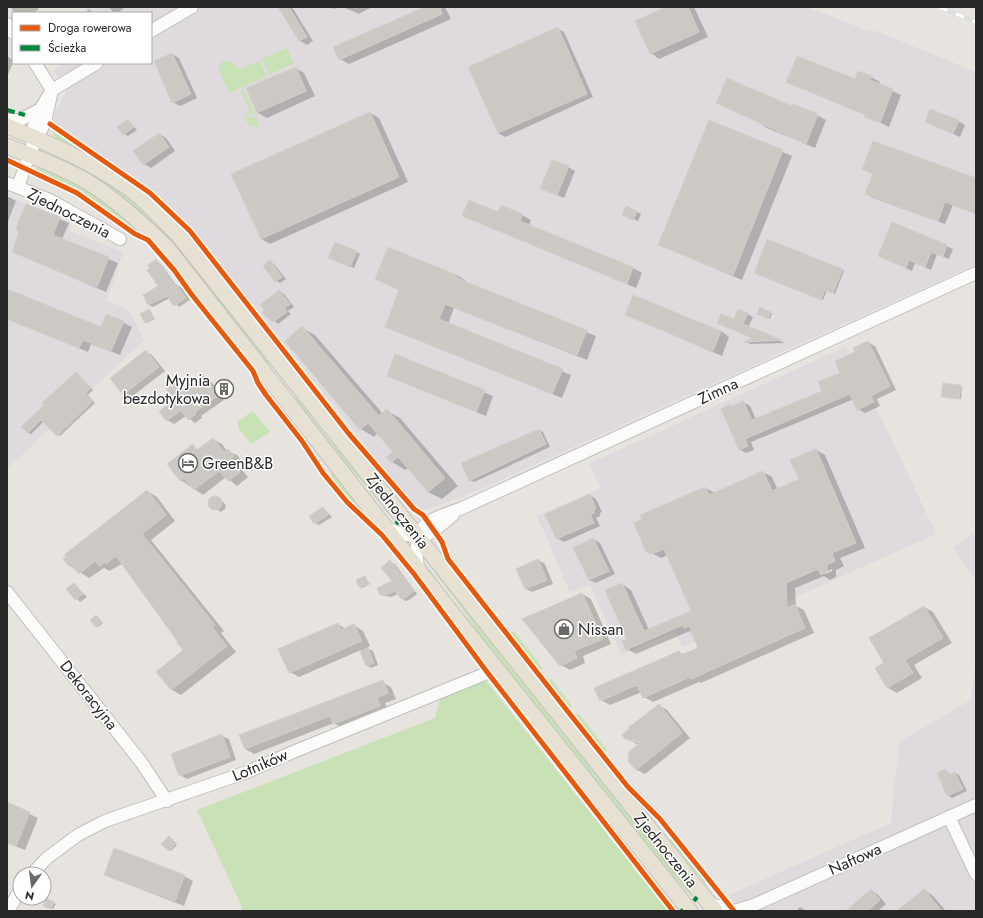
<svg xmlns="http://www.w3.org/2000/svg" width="983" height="918" viewBox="0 0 983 918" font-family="Jost,sans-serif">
<rect width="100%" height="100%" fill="#e7e3de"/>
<!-- industrial -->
<g fill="#dedadd">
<path d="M85 7H807L869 31H876L976 72V264L490 485 440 505 419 511 191 229 147 189 51 120 67 90 53 71 66 63H151V13H93Z"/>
<path d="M7 196 71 221 69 231 123 252 107 301 128 309 144 340 7 469Z"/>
<path d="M845 347 892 440 936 534 683 647 675 632 622 655 590 585 570 592 537 516 601 488 589 464Z"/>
<path d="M976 531V581L953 548Z"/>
<path d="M976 655V911H742L729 895 891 823 899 742 971 700Z"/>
</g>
<!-- green -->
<g fill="#c8e2b6">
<path d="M287 48 294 64 269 74 262 59Z"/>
<path d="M225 60 233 63 239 69 259 61 266 75 265 77 229 93 219 71V65Z"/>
<path d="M244 89 255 114 243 116 250 112 241 91Z"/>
<path d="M256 116 260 126 253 127 249 125 244 118Z"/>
<path d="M50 127 147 193 185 230 234 291H231L188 237 56 140Z"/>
<path d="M74 159 139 203 205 276 229 312 269 363V367L124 199Z"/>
<path d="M40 167H47L101 198 147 238 139 234 96 202 69 186 35 169Z"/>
<path d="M280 348 350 437 345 436 280 353Z"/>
<path d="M290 395 297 398 331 442 370 484 395 516 392 518 365 485 334 451Z"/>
<path d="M253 411 270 432 251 444 239 429 237 422Z"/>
<path d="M331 472 335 475 370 520C360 511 329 486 331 472Z"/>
<path d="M424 556 693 893 690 895 645 847 493 655 466 614 426 561Z"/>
<path d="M514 631 543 669 539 672 510 634Z"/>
<path d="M551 679 572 706 569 709 547 681Z"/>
<path d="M496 680 500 681 607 817 625 844 620 841Z"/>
<path d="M486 681 668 911H242L241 905 197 810 435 718 440 699Z"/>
<path d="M578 713 607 750 603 753 574 716Z"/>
<path d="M672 838 705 880V884L669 840Z"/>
</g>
<!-- shadow -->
<g fill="#0003" fill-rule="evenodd">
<path d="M13 7H37L39 9 34 13H15L11 8Z"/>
<path d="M109 7H125L118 13H114Z"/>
<path d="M279 7H292L313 41 307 45 300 41Z"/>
<path d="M330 7H338L334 9Z"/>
<path d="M343 7H372L359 14Z"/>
<path d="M427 7H445L451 19 349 64 340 59Z"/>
<path d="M669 7H694L708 37 659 59 651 53Z"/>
<path d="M88 9 94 13H86Z"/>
<path d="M558 29 564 32 593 97 505 137 498 133Z"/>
<path d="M172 54 179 58 197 98 180 106 173 102Z"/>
<path d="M7 56 13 60V63L7 77Z"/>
<path d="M295 68 304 73 315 96 267 118 258 113 248 89Z"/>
<path d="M871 77 880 82 879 85 901 95 889 127 866 116 855 81Z"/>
<path d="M717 103 792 107 817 115 826 120 815 148 767 128 758 122Z"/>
<path d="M370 113 379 118 408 182 270 244 261 239Z"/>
<path d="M128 120 137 130 128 136 124 134Z"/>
<path d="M709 121 792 156 742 280 659 245Z"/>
<path d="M958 121 965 125 960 137 926 122Z"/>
<path d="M159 134 166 138 175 151 151 168 144 164 135 151Z"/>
<path d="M568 167 575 171 564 198 541 188Z"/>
<path d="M863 169 976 180V214L953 205 945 224 873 198 866 194 874 174Z"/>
<path d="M7 196 16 201 7 224Z"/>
<path d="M27 205 69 223 62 239 118 263 106 292 13 252Z"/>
<path d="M637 212 641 214 638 221 628 217Z"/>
<path d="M498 213 522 215 531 220 529 226 633 268 642 273 636 288 463 216Z"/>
<path d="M893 223 953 249 949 259 937 254 931 270 915 263 912 271 879 256Z"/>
<path d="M388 249 457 275 466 281 465 282 596 336 587 360 454 308 448 324 571 375 562 398 386 326 400 290Z"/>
<path d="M356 252 360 254 354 268 334 260Z"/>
<path d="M156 261 160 263 176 285 181 287 190 300 179 307 170 298 153 307 149 305 160 286Z"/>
<path d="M270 261 274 264 286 279 280 283 276 281Z"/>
<path d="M842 270 844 271 835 294 827 290 823 300 757 273Z"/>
<path d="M7 290 101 329 107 315 132 327 120 355 91 344 88 352 7 319Z"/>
<path d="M280 291 284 294 294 307 288 311 291 314 278 324 264 313Z"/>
<path d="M761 308 772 313 770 319 759 313Z"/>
<path d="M149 310 155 319 147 323 145 322Z"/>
<path d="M747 314 753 317 748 328 785 343 751 344 746 342 753 338 718 323 734 320Z"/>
<path d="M626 315 721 331 729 337 722 356Z"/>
<path d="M302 328 315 335 383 414 387 411 400 418 458 486 442 499 428 492 408 468 405 470 392 462 388 457 394 452 378 433 374 437 361 429Z"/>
<path d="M868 342 875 346 896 390 877 399 880 406 865 413 858 409 854 399 751 442 754 450 746 453 739 449 730 405 733 407 743 402 750 406 756 419 823 391 842 373 857 352Z"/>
<path d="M146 352 152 355 165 371 130 398 124 394Z"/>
<path d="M396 356 493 396 486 416 388 375Z"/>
<path d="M76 373 93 390 88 395 95 403 60 436 44 421 31 434 28 433Z"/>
<path d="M203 376 210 380 224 400 201 416 202 418 195 423 186 416 174 424 167 420 160 411 175 400 174 383 183 390Z"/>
<path d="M228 384 232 391 225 395 223 394Z"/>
<path d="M960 386 962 387 961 399 944 397Z"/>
<path d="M539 430 543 432 550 447 474 482 470 480Z"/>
<path d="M213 439 222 444 227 451 237 455 242 462 238 465 248 477 237 486 226 477 203 495 181 480 193 446 199 450Z"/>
<path d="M816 450 825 455 865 548 840 558 844 566 836 570V577L830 580 824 576 795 588 796 606 804 610 814 633 701 683 699 682 653 702 644 697 642 692 610 705 601 700 679 652 684 655 699 648 690 631 636 654 627 649 628 639 622 584 631 590 649 630 692 612 668 555 661 558 647 551 641 516 705 488 715 493 763 472 772 477 778 490 800 480ZM832 569V571L825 574 823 573Z"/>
<path d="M147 491 157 497 175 521 151 540 224 631 221 633 236 652 181 695 172 690 157 672 185 650 122 564 109 571 104 568 89 578 69 565Z"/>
<path d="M590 495 596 499 602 512 600 513V516L596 518 600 526 564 542 557 538Z"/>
<path d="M214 498 222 501 226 505 225 509 221 512 210 505 211 500Z"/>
<path d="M323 508 332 517 319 525 315 523Z"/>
<path d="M593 539 600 543 615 574 596 583 589 580Z"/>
<path d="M538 560 545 564 553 584 532 592 526 589 518 569Z"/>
<path d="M390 562 395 564 417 594 409 600 405 601 398 594 391 597 381 595 393 582Z"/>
<path d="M365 577 370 584 362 588 360 587Z"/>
<path d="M74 584 87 597 80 602 68 589Z"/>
<path d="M582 594 591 599 611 644 583 656 585 663 570 670 561 665Z"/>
<path d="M924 607 933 612 952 643 914 665 922 678 897 693 888 688 876 668 885 663Z"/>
<path d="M98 617 103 623 98 627 97 626Z"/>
<path d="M338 624 346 629 354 625 363 631 370 646 367 648 373 651 378 665 371 668 367 665 361 650 299 677 290 672Z"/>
<path d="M382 682 391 687 396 699 385 703 388 711 343 729 334 723 254 754 245 749Z"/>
<path d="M659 705 667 710 690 738 645 774 637 770 629 761 639 745 631 741 645 744 646 742 630 739V741L626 739Z"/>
<path d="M222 736 229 739 236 760 187 779 180 775Z"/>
<path d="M946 770 951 775 955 773 959 775 967 791 952 798 948 795Z"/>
<path d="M7 803 38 818 25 850 7 843Z"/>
<path d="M170 838 177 845 171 851 163 844Z"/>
<path d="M105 874 184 876 193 881 184 906 114 879Z"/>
<path d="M871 890 877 894 886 904 878 911H848Z"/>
<path d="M924 890 932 895 946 911H898Z"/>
<path d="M46 900 56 904 53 909 46 906Z"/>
<path d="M800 907 807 911H796Z"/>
</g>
<!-- building -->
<g fill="#ccc9c5" stroke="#d2cfca">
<path d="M278 7H289L307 37 299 41Z"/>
<path d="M425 7H440L442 14 339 60 333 47Z"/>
<path d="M666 7H688L699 32 650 54 635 21Z"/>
<path d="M558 27 587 94 498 133 468 67Z"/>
<path d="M172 53 191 94 172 103 154 61Z"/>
<path d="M797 56 855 79 858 71 872 76 870 80 893 89 880 123 864 117 865 115 786 82Z"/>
<path d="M296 67 306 91 257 113 246 88Z"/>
<path d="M727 78 792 106 793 104 818 114 806 144 716 103Z"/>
<path d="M930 109 959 120 953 134 925 122Z"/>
<path d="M370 112 399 177 261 239 231 174Z"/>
<path d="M128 119 134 127 123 135 117 127Z"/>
<path d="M709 120 783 150 733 275 658 245Z"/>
<path d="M159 133 169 147 143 165 133 151Z"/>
<path d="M873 141 976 178V214L945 202 938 221 865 194 873 174 862 169Z"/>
<path d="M552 160 569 166 557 195 540 189Z"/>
<path d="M469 200 498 212 501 205 523 214 520 221 633 267 627 284 462 216Z"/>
<path d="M26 204 60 217 53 235 109 257 97 287 12 252 19 233 16 228Z"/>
<path d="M626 206 637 211 633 220 622 215Z"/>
<path d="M892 222 947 245 943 256 931 252 925 267 909 260 906 268 878 256Z"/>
<path d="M767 239 843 269 833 293 825 290 821 300 754 273Z"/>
<path d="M335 242 357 251 350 267 328 258Z"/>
<path d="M388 247 457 275 456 277 464 281 587 330 577 355 445 304 439 319 563 369 552 394 385 327 399 290 375 279Z"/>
<path d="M156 259 174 285 176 284 186 298 174 306 167 296 148 305 143 295 158 286 147 270 150 268 148 265Z"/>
<path d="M270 260 282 277 275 282 263 266Z"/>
<path d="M7 289 101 327 106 314 124 321 111 351 83 340 79 348 7 319Z"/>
<path d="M279 290 290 304 285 308 287 312 273 322 262 313 264 309 260 305Z"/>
<path d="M633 295 721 331 713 351 625 315Z"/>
<path d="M760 307 771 312 768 319 757 314Z"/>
<path d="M149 309 154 318 145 323 140 314Z"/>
<path d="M738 309 748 313 743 324 782 340 744 342 752 338 717 323 721 314 734 319Z"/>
<path d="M302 326 379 416 387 409 445 478 428 492 398 457 391 463 386 457 393 452 368 423 360 430 285 341Z"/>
<path d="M868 341 890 386 871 396 874 402 857 410 850 394 745 439 748 446 739 450 721 409 730 404 731 407 743 401 752 420 822 391 818 382 840 373 835 361 855 352 853 348Z"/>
<path d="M146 350 159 367 123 395 110 378Z"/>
<path d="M395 354 485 390 476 412 387 376Z"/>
<path d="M76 372 91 388 86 393 93 401 57 436 41 420 28 433 21 427 44 405 42 403Z"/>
<path d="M203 375 218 396 195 412 196 414 188 420 181 410 166 421 159 411 174 400 166 388 174 382 180 391Z"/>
<path d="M226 382 231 389 222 395 218 388Z"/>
<path d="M943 383 961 385 959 399 941 397Z"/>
<path d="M539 429 546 444 469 481 461 463Z"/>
<path d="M213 438 224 452 228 449 234 456 230 459 240 472 228 481 219 471 194 490 184 478 180 481 167 464 193 444 197 450Z"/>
<path d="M816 449 856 543 832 553 835 561 827 565V572L821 575 818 569 786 583 787 608 795 604 805 628 691 679 690 677 643 698 637 685 600 701 594 688 679 651 681 655 698 648 689 626 684 628 683 625 626 650 622 641 627 639 605 590 622 583 644 631 691 611 664 549 652 554 646 552 634 523 642 519 640 515 705 487 709 495 763 471 772 491 799 479 790 460Z"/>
<path d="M147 490 166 515 142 534 215 625 212 627 227 646 171 690 156 672 183 650 177 643 178 642 116 556 106 564 105 562 99 566 95 561 79 574 71 564 69 566 63 559 66 557 64 555Z"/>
<path d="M590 494 596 508 594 509V513L590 514 594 523 556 539 545 514Z"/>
<circle cx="215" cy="503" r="7"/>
<path d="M323 507 328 515 314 524 309 516Z"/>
<path d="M593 538 609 571 589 580 573 548Z"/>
<path d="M538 559 547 580 525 589 516 569Z"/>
<path d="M390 560 414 591 405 598 403 597 401 599 395 591 386 595 383 594 380 595 377 588 392 581 381 568Z"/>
<path d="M365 576 369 584 359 587 356 580Z"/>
<path d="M74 583 83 594 75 600 66 589Z"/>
<path d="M582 593 603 639 574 651 577 658 560 666 522 619Z"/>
<path d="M924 606 943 638 905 660 913 673 887 688 875 668 884 663 869 638Z"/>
<path d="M96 615 102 622 96 627 90 620Z"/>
<path d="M338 623 341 630 354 624 362 641 289 673 278 649Z"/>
<path d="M368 648 374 663 366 666 360 651Z"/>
<path d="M383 680 388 693 377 698 380 706 333 724 330 716 245 749 239 735Z"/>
<path d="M659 704 682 733 636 770 628 761 629 752 641 742 625 739 622 735 629 729 628 728Z"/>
<path d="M222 734 230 757 179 776 171 754Z"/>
<path d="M946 769 949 775 955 772 963 789 947 796 937 773Z"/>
<path d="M7 802 30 812 16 846 7 842Z"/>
<path d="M169 836 176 843 169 851 161 844Z"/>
<path d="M114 848 185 875 175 901 104 875Z"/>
<path d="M871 889 880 900 868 911H846Z"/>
<path d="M924 889 942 911H897Z"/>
<path d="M46 898 54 902 51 909 43 906Z"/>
</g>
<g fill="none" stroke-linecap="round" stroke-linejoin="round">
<!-- minor casing -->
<g stroke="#c0bfbf" stroke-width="14">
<g id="minor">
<path d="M7 24 13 33"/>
<path d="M151 31 192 7"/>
<path d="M7 120H20L37 111"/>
<path d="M32 144 35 118 52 90 97 63"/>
<path d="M7 183 50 200 120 239"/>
<path d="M18 187 29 155 45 122 52 90 35 63"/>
<path d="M388 529C424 542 425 539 453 515"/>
<path d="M418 569C413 526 421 522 460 509L976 273"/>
<path d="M7 592 141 762 167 801"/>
<path d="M949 817 976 874"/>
<path d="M32 874 47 858 78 835 105 821 247 772 293 752 497 669"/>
<path d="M708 903 734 911 754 905 976 805"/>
<path d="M8 911 20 890"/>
</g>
</g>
<!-- major casing -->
<g stroke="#c3c2c0" stroke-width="17">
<g id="major">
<path d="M7 126C50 144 92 162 130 189 148 203 163 220 179 236L715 911"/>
<path d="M7 146C34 157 63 167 88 182 118 201 143 224 168 249L452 613 690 911"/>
</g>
</g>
<!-- minor -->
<use href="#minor" stroke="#fbfbfa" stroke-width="12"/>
<!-- major -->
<use href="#major" stroke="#e6e1d2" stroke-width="15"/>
<!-- rail casing -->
<g stroke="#dddcde" stroke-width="4.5">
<path id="rail" d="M939 7 976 22"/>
</g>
<!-- rail -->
<use href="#rail" stroke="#fff" stroke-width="3" stroke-dasharray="9" stroke-linecap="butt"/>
<!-- quiet -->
<g stroke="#00873e" stroke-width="4" stroke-dasharray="8 4" stroke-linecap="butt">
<path d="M7 110 25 115"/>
<path d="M396 524 399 521"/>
<path d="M694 901 697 897"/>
<path d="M681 911 683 910"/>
</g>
<!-- cycleway casing -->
<g stroke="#fff" stroke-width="8">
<g id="cycleway">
<path d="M50 124 150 193 190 231 349 434 414 509 423 515 442 542 448 559 569 713 628 787 660 819 734 911"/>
<path d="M7 160 77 193 135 234 148 240 174 270 192 295 253 371 258 383 266 395 302 441 323 473 347 502 382 535 414 574 487 672 673 911"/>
</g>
</g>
<!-- cycleway -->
<use href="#cycleway" stroke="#e8590c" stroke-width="5"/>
</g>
<!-- icons -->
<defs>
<g id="building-ring" transform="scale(1)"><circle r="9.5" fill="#fff" stroke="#6b6968" stroke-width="1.5"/><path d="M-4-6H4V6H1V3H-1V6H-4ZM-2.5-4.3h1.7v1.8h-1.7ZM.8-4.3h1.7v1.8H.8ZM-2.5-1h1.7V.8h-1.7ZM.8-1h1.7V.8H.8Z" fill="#6b6968"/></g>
<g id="hotel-ring" transform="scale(1)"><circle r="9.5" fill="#fff" stroke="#6b6968" stroke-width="1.5"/><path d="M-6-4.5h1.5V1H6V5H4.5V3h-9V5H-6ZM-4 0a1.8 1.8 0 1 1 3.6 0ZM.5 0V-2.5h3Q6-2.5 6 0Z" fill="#6b6968"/></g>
<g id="shop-ring" transform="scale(1)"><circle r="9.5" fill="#fff" stroke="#6b6968" stroke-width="1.5"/><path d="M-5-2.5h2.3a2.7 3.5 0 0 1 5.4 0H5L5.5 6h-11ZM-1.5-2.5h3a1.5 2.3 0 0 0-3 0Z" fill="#6b6968"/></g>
</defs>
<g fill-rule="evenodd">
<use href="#building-ring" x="224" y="389"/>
<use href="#hotel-ring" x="188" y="463"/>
<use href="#shop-ring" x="564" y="629"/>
</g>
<g text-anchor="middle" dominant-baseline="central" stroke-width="3" stroke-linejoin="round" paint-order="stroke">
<!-- street labels -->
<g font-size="16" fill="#282828" stroke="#fff">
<text transform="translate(69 213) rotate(27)">Zjednoczenia</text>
<text transform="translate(718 391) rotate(-25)">Zimna</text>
<text transform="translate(398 511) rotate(52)">Zjednoczenia</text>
<text transform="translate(89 695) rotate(52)">Dekoracyjna</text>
<text transform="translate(260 765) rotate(-23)">Lotników</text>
<text transform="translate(666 850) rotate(51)">Zjednoczenia</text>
<text transform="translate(855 859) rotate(-24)">Naftowa</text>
</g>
<!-- poi labels -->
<g font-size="16" fill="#282828" stroke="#fff" text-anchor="start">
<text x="210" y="380" text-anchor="end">Myjnia<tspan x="210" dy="18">bezdotykowa</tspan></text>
<text x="202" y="463">GreenB&amp;B</text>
<text x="578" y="629">Nissan</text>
</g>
</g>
<!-- border -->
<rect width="983" height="918" fill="none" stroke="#282828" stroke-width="16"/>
<!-- legend -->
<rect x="12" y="12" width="140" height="52" fill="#ffffff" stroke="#a9a9a9"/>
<rect x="20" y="25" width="20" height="6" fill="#e8590c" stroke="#a9a9a9"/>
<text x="48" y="32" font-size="12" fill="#282828">Droga rowerowa</text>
<rect x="20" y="45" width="20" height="6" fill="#00873e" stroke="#a9a9a9"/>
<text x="48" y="52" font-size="12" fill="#282828">Ścieżka</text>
<!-- north arrow -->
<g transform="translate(32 886) rotate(194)"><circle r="19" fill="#ffffff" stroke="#a9a9a9"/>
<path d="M0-3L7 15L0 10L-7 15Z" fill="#6b6968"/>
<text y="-6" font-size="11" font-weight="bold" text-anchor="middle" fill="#282828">N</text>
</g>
</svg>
